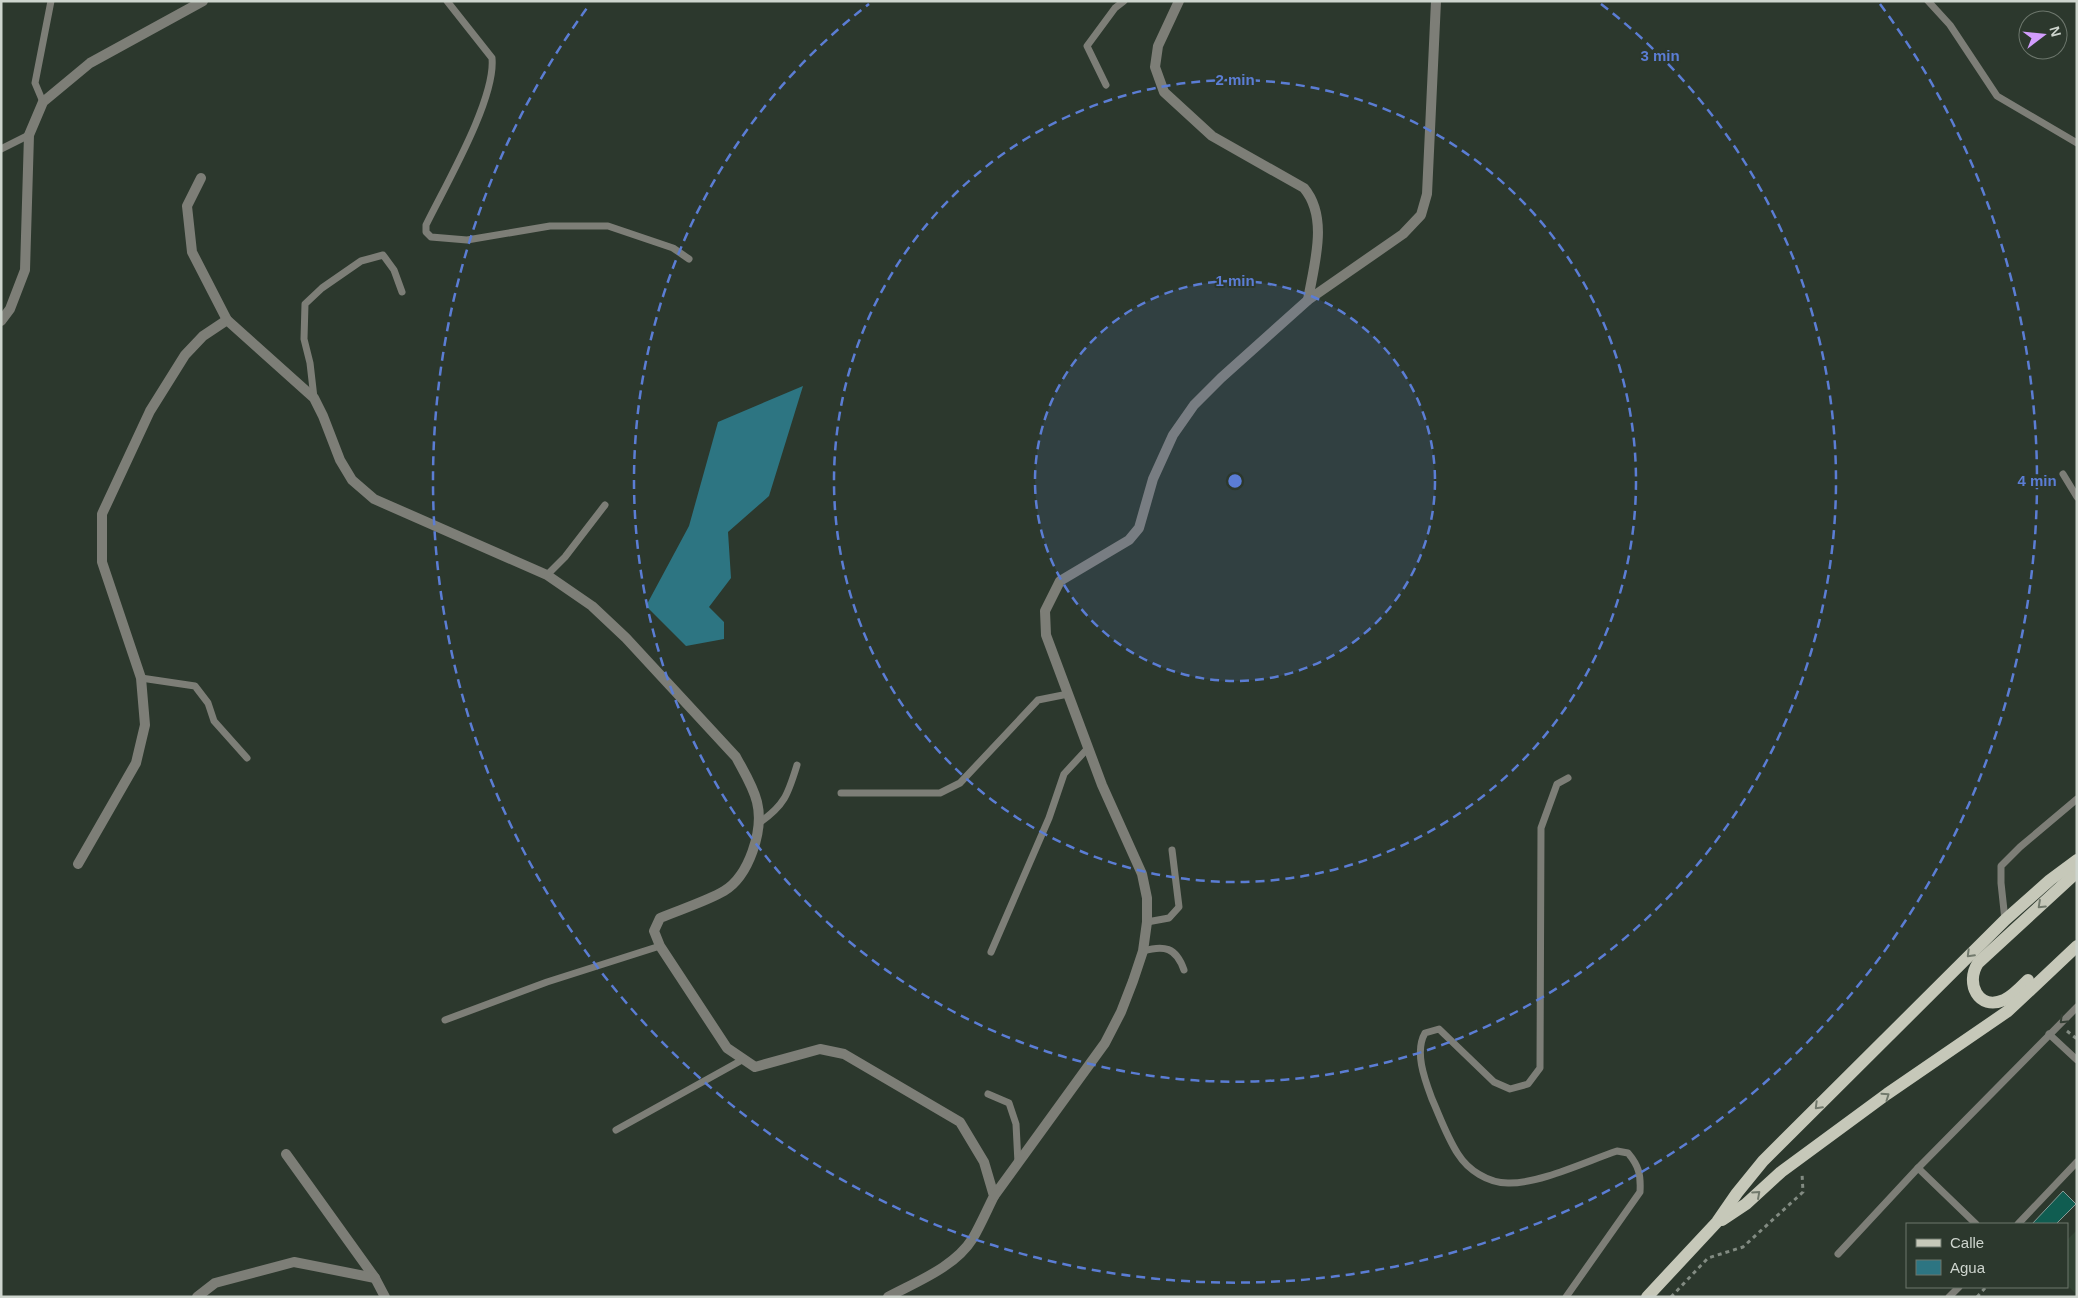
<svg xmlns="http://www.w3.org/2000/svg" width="2078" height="1298" viewBox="0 0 2078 1298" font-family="Helvetica,sans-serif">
<rect width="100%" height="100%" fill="#2c382d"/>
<!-- built -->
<path fill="#314233" d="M2077 1230V1295L2067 1285V1240Z"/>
<!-- water -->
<path fill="#2d7582" d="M803 386 769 496 728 532 731 578 709 607 724 622V639L686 646 646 606 689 526 718 422Z"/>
<!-- building -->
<path fill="#105d51" stroke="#879c97" d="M2063 1191 2076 1204 2056 1224H2032Z"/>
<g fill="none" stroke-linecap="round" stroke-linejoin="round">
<!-- path -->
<g stroke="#828b82" stroke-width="3" stroke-dasharray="4 4" stroke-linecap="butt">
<path d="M2067 1031 2077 1039"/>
<path d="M1671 1297 1708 1258 1743 1247 1803 1192 1802 1173"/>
<path d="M1977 1297 1986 1287"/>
</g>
<!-- service -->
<g stroke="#7d7e77" stroke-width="7">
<path d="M447 1 492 58C496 99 445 186 426 225V232L431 237 467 240 550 226H608L673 248 689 259"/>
<path d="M1928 1 1950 25 1997 96 2077 143"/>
<path d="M1106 85 1087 46 1115 8 1124 1"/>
<path d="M43 102 35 83 51 1"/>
<path d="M1 149 29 135"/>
<path d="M314 398 310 363 304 339 305 304 322 288 361 261 383 255 394 270 402 292"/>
<path d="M2063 474 2077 497"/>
<path d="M547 575 565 557 605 505"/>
<path d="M141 678 195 686 208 703 214 721 247 758"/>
<path d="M841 793H940L960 783 1038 700 1068 694"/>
<path d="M759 823C785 805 788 794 797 765"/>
<path d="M2005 920 2001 883V866L2020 847 2077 799"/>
<path d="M1147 922 1169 918 1179 907 1172 850"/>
<path d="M1143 951C1164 945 1176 947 1184 970"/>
<path d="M991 952 1049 818 1064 774 1088 748"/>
<path d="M445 1020 547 982 660 946"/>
<path d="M2049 1034 2077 1060"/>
<path d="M988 1094 1009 1103 1016 1124 1018 1163"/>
<path d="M616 1130 742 1060"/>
<path d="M1918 1168 1976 1224"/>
<path d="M2018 1224 2077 1162"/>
<path d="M1838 1254 1918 1168 2077 1007"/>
<path d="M1566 1297 1640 1192C1641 1175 1639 1166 1628 1153L1617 1151C1587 1161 1539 1184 1508 1183 1488 1183 1468 1170 1458 1154 1447 1137 1440 1117 1432 1099 1425 1080 1414 1052 1425 1033L1439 1029 1494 1082 1510 1089 1528 1084 1540 1068 1541 828 1557 784 1568 778"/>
<path d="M1949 1297 1959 1287"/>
</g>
<!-- minor -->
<g stroke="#7d7e77" stroke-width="10">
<path d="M1179 1 1158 46 1155 67 1164 92 1212 136 1304 188C1329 218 1314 264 1308 300"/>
<path d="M201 178 187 206 192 252 227 320 314 398 323 416 340 460 352 480 374 499 547 575 592 606 626 638 736 757C744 772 753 786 757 802 764 830 749 876 724 891 707 901 679 910 660 918L654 931 660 946 727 1048 755 1067 820 1049 844 1054 960 1122 984 1162 994 1196C987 1210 981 1224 973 1238 955 1267 918 1281 888 1297"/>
<path d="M1 321 10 309 25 270 29 135 43 102 90 63 203 1"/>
<path d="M78 864 136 763 145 725 141 678 102 562V514L150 411 185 355 203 336 227 320"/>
<path d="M286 1154 375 1278 385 1297"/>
<path d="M994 1196 1105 1043 1121 1012 1133 981 1143 951 1147 922V898L1142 874 1102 785 1046 635 1045 611 1060 581 1129 540 1139 528 1153 479 1173 435 1194 405 1221 378 1308 300 1403 234 1421 215 1427 194 1436 1"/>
<path d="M197 1297 215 1283 294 1262 375 1278"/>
</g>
<!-- primary -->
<g stroke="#c6c8b9" stroke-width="12">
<path d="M2028 980C2021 987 2013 996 2004 1000 1978 1011 1965 983 1978 963L2077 872"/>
<path d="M1722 1220 1746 1204 1781 1172 1887 1094 2008 1011 2077 946"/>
<path d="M1647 1297 1717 1222 1737 1193 1763 1161 2005 920 2050 880 2077 860"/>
</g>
</g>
<!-- one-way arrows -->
<defs><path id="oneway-chevron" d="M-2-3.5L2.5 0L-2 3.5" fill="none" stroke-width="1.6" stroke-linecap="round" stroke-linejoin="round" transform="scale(1.25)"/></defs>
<g stroke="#71796c">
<use href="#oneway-chevron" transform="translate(2041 905) rotate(137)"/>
<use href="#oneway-chevron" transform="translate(1970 954) rotate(135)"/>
<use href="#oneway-chevron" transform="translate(1886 1096) rotate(-35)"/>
<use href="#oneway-chevron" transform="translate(1818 1106) rotate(135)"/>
<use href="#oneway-chevron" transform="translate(1757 1194) rotate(-42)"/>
</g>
<use stroke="#343f34" href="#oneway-chevron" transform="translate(2063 1020) rotate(136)"/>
<!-- distance rings -->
<circle cx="1235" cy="481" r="200" fill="#5b7dd4" fill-opacity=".12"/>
<g fill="none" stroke="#5b7dd4" stroke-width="2.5" stroke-dasharray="9 6">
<circle cx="1235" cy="481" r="200"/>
<circle cx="1235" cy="481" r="401"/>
<path d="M1601 4A601 601 0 1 1 869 4"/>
<path d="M1880 4A802 802 0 1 1 590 4"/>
</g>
<circle cx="1235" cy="481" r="8" fill="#5b7dd4" stroke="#2c382d" stroke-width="2.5"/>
<g font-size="15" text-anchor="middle" font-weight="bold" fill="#5b7dd4" stroke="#2c382d" stroke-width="4" stroke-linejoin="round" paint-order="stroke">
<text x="1660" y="61">3 min</text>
<text x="1235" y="85">2 min</text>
<text x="1235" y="286">1 min</text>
<text x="2037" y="486">4 min</text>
</g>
<!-- border -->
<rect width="2078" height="1298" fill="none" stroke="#ced5ce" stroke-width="5"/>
<!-- legend -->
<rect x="1906" y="1223" width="162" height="65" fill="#2c382d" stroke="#6d776d"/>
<rect x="1916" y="1239" width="25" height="8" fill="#c6c8b9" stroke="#6d776d"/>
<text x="1950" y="1248" font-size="15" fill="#ced5ce">Calle</text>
<rect x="1916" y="1260" width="25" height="15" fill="#2d7582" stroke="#6d776d"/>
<text x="1950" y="1273" font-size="15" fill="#ced5ce">Agua</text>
<!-- north arrow -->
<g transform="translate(2043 35) rotate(74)"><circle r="24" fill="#2c382d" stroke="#6d776d"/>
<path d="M0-4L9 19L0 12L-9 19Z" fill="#d29dfd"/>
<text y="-8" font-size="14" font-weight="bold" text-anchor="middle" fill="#ced5ce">N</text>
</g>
</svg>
